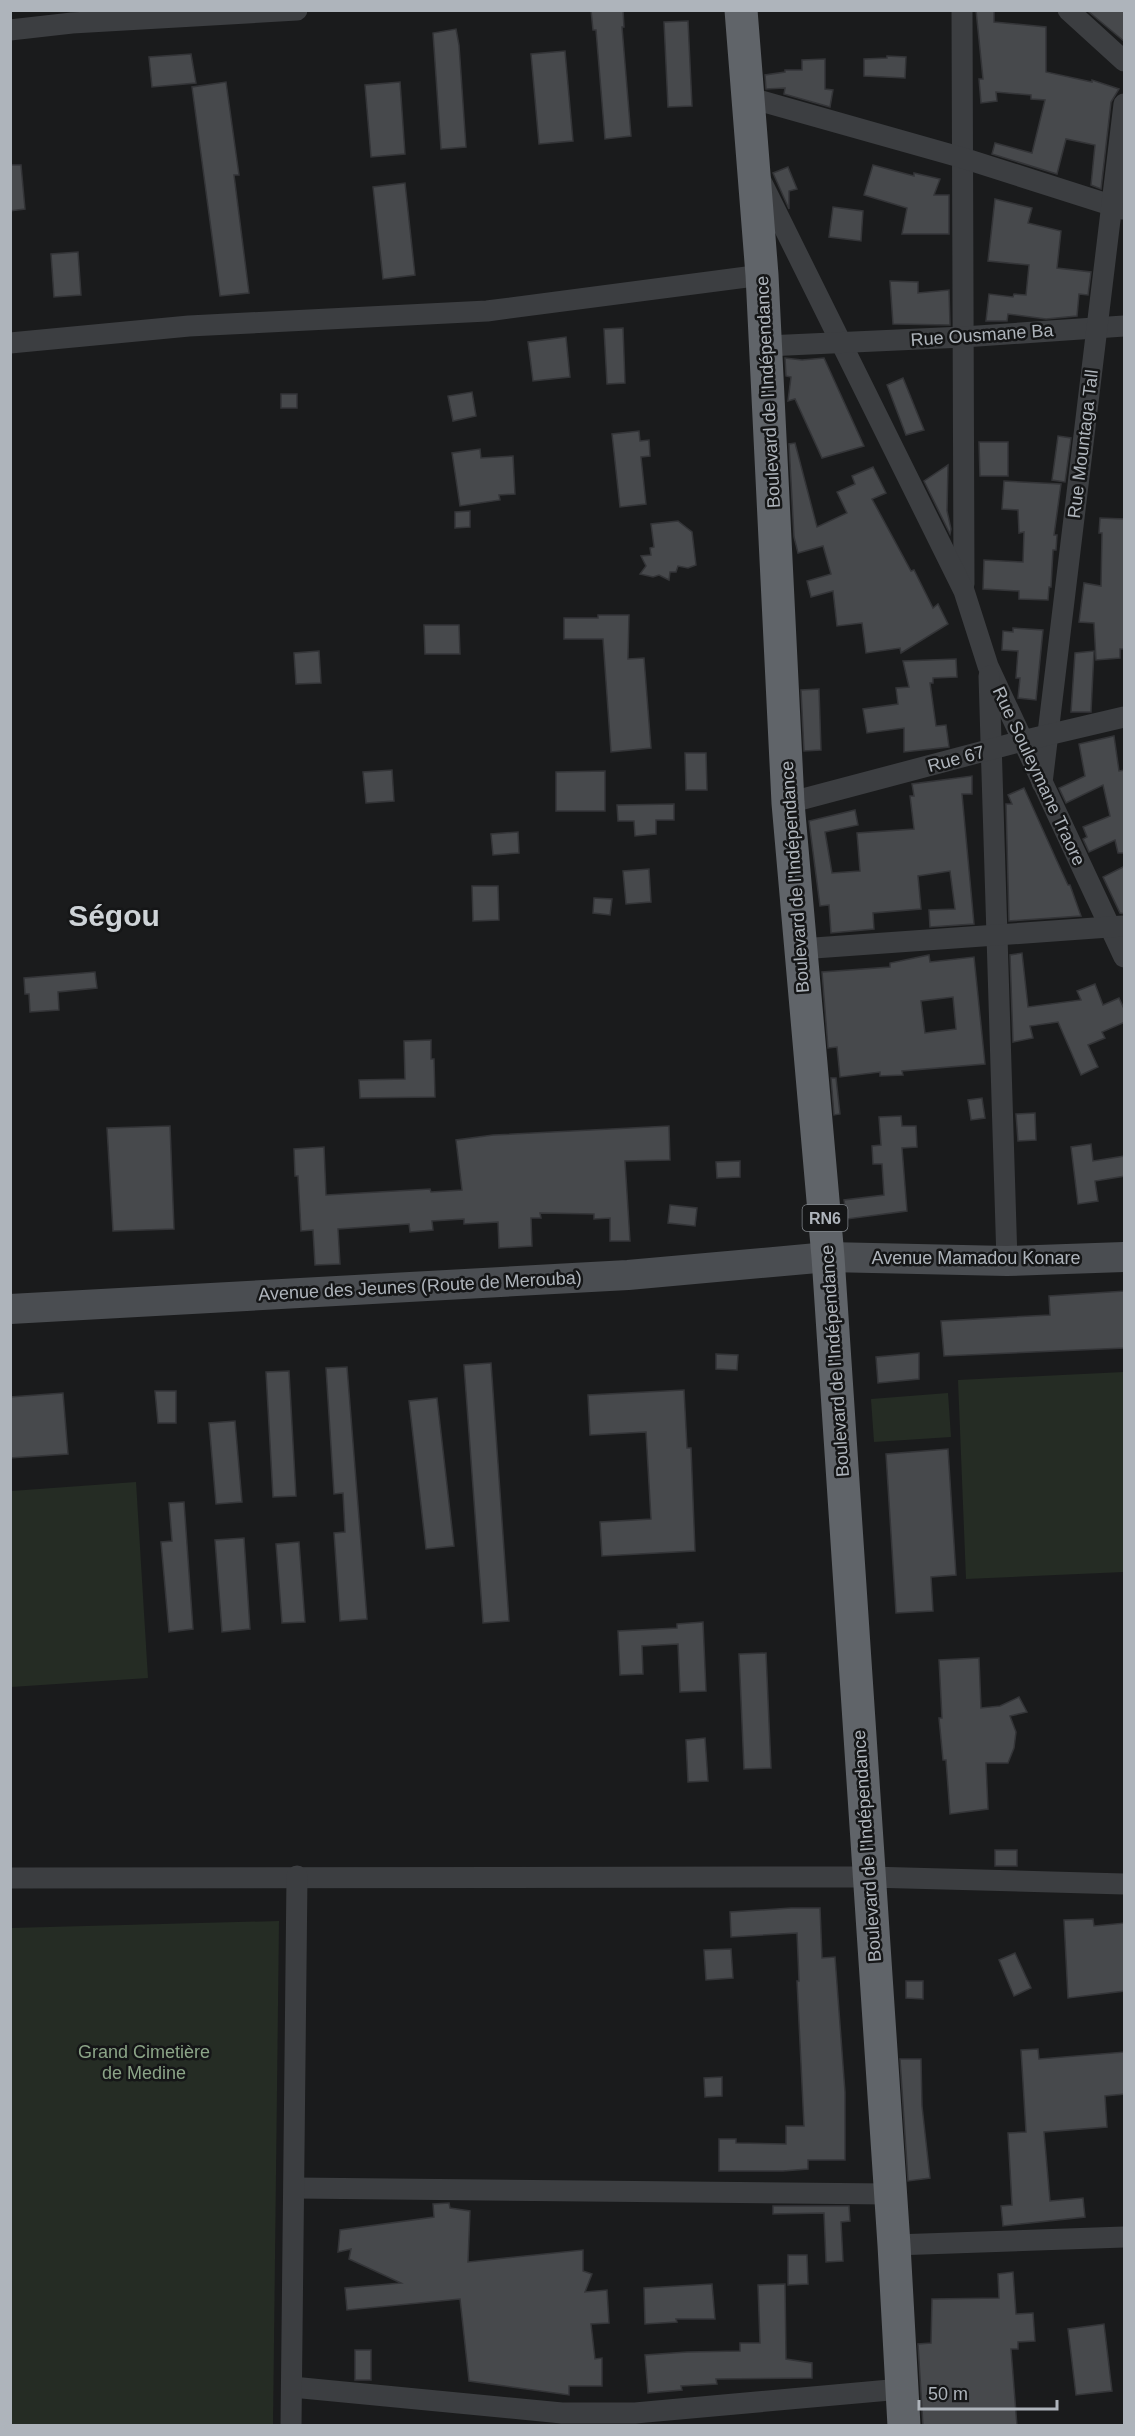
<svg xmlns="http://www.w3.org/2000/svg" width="1135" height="2436" viewBox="0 0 1135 2436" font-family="Helvetica,sans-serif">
<rect width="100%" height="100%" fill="#1a1b1c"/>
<!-- green -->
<g fill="#252c24">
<path d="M1124 1372V1572L966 1579 958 1380Z"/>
<path d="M948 1393 951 1437 874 1442 871 1399Z"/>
<path d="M136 1482 148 1678 11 1687V1491Z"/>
<path d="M279 1921 273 2425H11V1928Z"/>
</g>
<!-- building -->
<g fill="#47494c" stroke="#343538" stroke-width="1.5" fill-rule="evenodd">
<path d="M591 10H623L624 27H622L631 136 605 139 596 30H593Z"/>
<path d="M976 10H994V22L1046 27V72L1092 82V80L1119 89 1111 102 1101 189 1091 185 1095 145 1066 139 1057 174 992 154 995 143 1032 153 1045 100 1031 99V95L996 92 997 101 981 103 979 79H983Z"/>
<path d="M1087 10H1125V42L1089 12Z"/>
<path d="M688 21 692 106 668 107 664 22Z"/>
<path d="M456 29 459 45 466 147 441 149 433 33Z"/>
<path d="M565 51 573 141 539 144 531 54Z"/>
<path d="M191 54 196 83 152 87 149 57Z"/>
<path d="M887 56 906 57 905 78 864 76V59L887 58Z"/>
<path d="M825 59V89L833 90 830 107 784 94 785 88 766 89 765 75 785 72V70H802V60Z"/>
<path d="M226 82 239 175H234L249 293 220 296 192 87Z"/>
<path d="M400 82 405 154 371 157 365 85Z"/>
<path d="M10 165H21L25 209 10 211Z"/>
<path d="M873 165 914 176V173L940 179 934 195H949V234H902L907 208 864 195Z"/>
<path d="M788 167 797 189 789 191V209L773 173Z"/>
<path d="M405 183 415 275 383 279 373 187Z"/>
<path d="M995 199 1032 208 1028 223 1061 231 1057 268 1091 272 1088 295 1079 294 1077 316 1046 319 1008 314 1007 321H986L989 294 1013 297 1014 294 1026 295 1029 265 988 261Z"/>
<path d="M833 207 863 211 861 241 829 237Z"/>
<path d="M78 252 81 295 54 297 51 254Z"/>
<path d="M890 281 918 282V293L949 290 950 325 893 324Z"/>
<path d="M623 328 625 383 607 384 604 329Z"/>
<path d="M566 337 570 377 533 381 528 342Z"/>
<path d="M785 358 802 360 824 358 864 446 822 458 795 399 788 401 791 377 786 376Z"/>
<path d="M903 378 924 430 906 435 887 385Z"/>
<path d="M472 392 476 416 453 421 448 396Z"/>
<rect x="281" y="394" width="16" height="14"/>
<path d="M639 431 640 441 649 440 650 456 641 457 646 504 620 507 612 434Z"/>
<path d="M1058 436 1071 438 1065 482 1052 480Z"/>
<path d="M979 442H1008V476H980Z"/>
<path d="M795 443 817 527 847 513 837 492 855 484 852 476 873 467 886 493 872 499 911 571 914 570 933 608 938 604 948 624 901 653 900 648 866 653 862 623 837 626 833 591 811 597 807 581 831 574 823 546 798 553 794 537 789 444Z"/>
<path d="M480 449 481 458 513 456 515 494 499 495 500 500 460 506 452 453Z"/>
<path d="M948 465 947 511 951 529 950 534 924 481Z"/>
<path d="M1004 481 1061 484 1054 535H1057L1056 550H1053L1051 587H1049L1048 600 1019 599V591L983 589 984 560 1023 562 1024 532 1019 533 1018 510 1002 509Z"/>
<path d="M470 511V527L455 528V512Z"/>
<path d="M1100 518 1125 519V649H1120V658L1096 660 1094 623 1079 622 1084 583 1101 586 1102 533H1099Z"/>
<path d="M678 521 692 532 696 565 688 568 678 566 676 572H670L669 580 659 575 653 577 640 574 646 566 641 556 651 555 650 548 654 547 651 524Z"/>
<path d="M598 615H629L628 659 644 658 651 748 611 752 603 639H564V618H598Z"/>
<path d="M424 625H459L460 654H425Z"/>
<path d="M1013 628 1043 630 1036 700 1018 698 1020 678H1016L1018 651 1002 650 1003 631 1013 632Z"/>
<path d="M319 651 321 683 296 684 294 653Z"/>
<path d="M1094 651 1091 712H1071L1075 653Z"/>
<path d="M956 659 957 677 933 678V683H930L936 726 946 725 949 747 904 752V728L867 733 863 709 898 704 896 688 909 687 903 661Z"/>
<path d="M819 689 821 750 804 751 801 690Z"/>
<path d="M1114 736 1119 771 1125 770V853H1118L1115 840 1089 852 1083 839 1087 837 1083 827 1110 816 1103 785 1066 803 1059 788 1085 776 1079 744Z"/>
<path d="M685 753H706L707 790H686Z"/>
<path d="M392 770 394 801 366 803 363 772Z"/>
<path d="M605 771V811H556V772Z"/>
<path d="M972 776V794H962L974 924 930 927 929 910 955 909 950 871 918 876 921 909 873 913 874 929 831 933 829 905 820 906 809 821 855 810 858 825 825 832 832 873 860 871 857 833 914 829 910 796H914L912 784Z"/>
<path d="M1024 788 1056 859 1068 885H1070L1081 916 1009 921 1006 804H1012L1008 795Z"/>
<path d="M674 804V820H656V834L635 836 634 821H618L617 805Z"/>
<path d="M518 832 519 853 493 855 491 834Z"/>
<path d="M1125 866V914L1120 913 1103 877Z"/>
<path d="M649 869 651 902 626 904 623 871Z"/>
<path d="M472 886H498L499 920 473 921Z"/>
<path d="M594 898 612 899 610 915 593 913Z"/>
<path d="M1022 953 1028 1007 1081 1000 1077 991 1095 984 1103 1005 1119 998 1125 1011V1022L1102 1032 1105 1038 1088 1045 1098 1067 1081 1075 1058 1022 1030 1026 1033 1038 1013 1042 1010 955Z"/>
<path d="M929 955 930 962 974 957 985 1064 902 1071 903 1075 880 1076V1072L840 1077 837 1047 828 1048 822 972 890 967V963ZM953 997 956 1029 925 1033 921 1001Z"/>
<path d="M95 972 97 988 58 992 59 1010 30 1012 29 994H25L24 978Z"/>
<path d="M431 1040V1059H434L435 1097 360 1098 359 1080 405 1079 404 1041Z"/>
<path d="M831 1078H836L840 1114 834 1115Z"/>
<path d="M982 1098 985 1118 971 1120 968 1100Z"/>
<path d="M1035 1113 1036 1140 1018 1141 1016 1114Z"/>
<path d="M901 1116 902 1126H916L917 1147 902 1148 907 1211 847 1219 844 1200 884 1195 882 1164H873L872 1146 881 1145 879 1117Z"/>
<path d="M170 1126 174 1229 113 1231 107 1128Z"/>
<path d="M669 1126 670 1160 625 1161 630 1241H610V1218L594 1219V1214L540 1213 541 1218H531L532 1246 499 1248 498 1222 464 1224V1219L432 1221 433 1230 410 1232 409 1224 338 1229 340 1264 315 1265 313 1230 301 1231 298 1176H295L294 1149 324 1147 326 1195 430 1189 431 1192 462 1190 456 1140 493 1135Z"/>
<path d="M1091 1144 1093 1161 1125 1156V1176L1095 1181 1098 1201 1078 1204 1071 1147Z"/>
<path d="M740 1161V1177L717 1178 716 1162Z"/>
<path d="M670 1205 697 1208 695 1226 668 1223Z"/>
<path d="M1125 1291V1348L944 1356 941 1321 1050 1315 1049 1296Z"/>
<path d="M919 1353V1379L878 1383 876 1357Z"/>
<path d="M716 1354 738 1355 737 1370 716 1369Z"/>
<path d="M491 1363 509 1621 483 1623 464 1365Z"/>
<path d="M347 1367 367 1619 340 1621 334 1533 345 1532 343 1493 334 1494 326 1368Z"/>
<path d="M289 1371 296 1496 273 1497 266 1372Z"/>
<path d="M684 1390 687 1448H691L695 1551 602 1556 600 1522 651 1519 646 1432 590 1435 588 1395Z"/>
<path d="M155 1391H176V1423H158Z"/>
<path d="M63 1393 68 1454 10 1458V1397Z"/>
<path d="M437 1398 454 1546 426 1549 409 1401Z"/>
<path d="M235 1421 242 1502 216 1504 209 1423Z"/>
<path d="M948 1449 956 1575 931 1577 933 1611 896 1613 886 1454Z"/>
<path d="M184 1502 193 1629 169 1632 161 1542 172 1541 169 1503Z"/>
<path d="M244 1538 250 1629 222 1632 215 1540Z"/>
<path d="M299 1542 305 1622 282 1623 276 1544Z"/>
<path d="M703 1622 706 1691 680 1692 678 1644 642 1646 643 1674 620 1675 618 1631 677 1628V1624Z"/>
<path d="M766 1653 771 1768 744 1769 739 1654Z"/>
<path d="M979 1658 981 1708 1000 1706 1019 1697 1027 1712 1010 1716 1016 1732 1014 1748 1008 1763H986L988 1809 950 1814 946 1760H943L939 1718H942L939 1660Z"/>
<path d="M705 1738 708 1781 688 1782 686 1740Z"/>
<rect x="995" y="1850" width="22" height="16"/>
<path d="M791 1908H820L822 1958 835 1957 845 2092V2160H808V2169L783 2171H719V2139H736V2143L786 2144V2126H804L797 1981H799L797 1933 731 1937 730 1912Z"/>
<path d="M1093 1919 1094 1926 1125 1923V1991L1068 1998 1064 1920Z"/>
<path d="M731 1949 733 1978 706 1980 704 1950Z"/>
<path d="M1015 1953 1031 1988 1014 1996 999 1960Z"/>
<path d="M906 1981H923V1999L906 1998Z"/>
<path d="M1038 2049 1039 2059 1125 2052V2094L1105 2096 1107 2127 1044 2132 1050 2201 1083 2198 1085 2217 1003 2226 1001 2206 1012 2205 1008 2133 1026 2132 1021 2050Z"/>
<path d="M900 2059H921L922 2106 930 2178 908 2181Z"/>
<path d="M722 2077V2096L705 2097 704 2078Z"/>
<path d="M449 2203 450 2208 470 2211 468 2262 583 2250V2271L592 2274 585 2292 607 2290 609 2323 591 2324 595 2359 602 2358V2386H569V2395L469 2381 460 2299 347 2310 345 2288 401 2283 349 2259 351 2249 338 2252 340 2230 434 2217 433 2204Z"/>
<path d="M773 2206H849L850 2221 841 2222 843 2261 826 2262 824 2213 773 2214Z"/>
<path d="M788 2255H807L808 2284 788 2285Z"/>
<path d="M1013 2272 1016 2314 1033 2313 1035 2341 1018 2342V2349H1011L1017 2426H923L918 2344 931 2343 932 2299 999 2298 998 2274Z"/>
<path d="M712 2284 715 2319H676L677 2322 645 2324 644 2288Z"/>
<path d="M785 2284 786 2359 812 2363V2378L716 2379 717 2384 681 2386 682 2390 648 2393 645 2355 687 2352 740 2351V2343H760L758 2285Z"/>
<path d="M1104 2324 1112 2391 1076 2395 1068 2329Z"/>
<rect x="355" y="2350" width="16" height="30"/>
</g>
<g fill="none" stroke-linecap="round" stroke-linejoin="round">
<!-- minor -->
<g stroke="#3c3e41" stroke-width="21">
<path d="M962 10 964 584"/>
<path d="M1068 10 1124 61"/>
<path d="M10 30 72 23 297 10"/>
<path d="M747 97 963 158 1123 209"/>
<path d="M761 181 964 591 988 666 1124 957"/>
<path d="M10 343 189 326 487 311 762 275"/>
<path d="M766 346 963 337 1124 326"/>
<path d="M989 676 1007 1261"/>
<path d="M1042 783 1124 104"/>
<path d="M788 803 1022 741 1124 717"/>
<path d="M800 949 1123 926"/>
<path d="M10 1878 869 1877 1124 1884"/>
<path d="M295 2188 889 2194"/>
<path d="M894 2245 1124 2237"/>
<path d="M292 2387 562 2413H635L901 2389"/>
<path d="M291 2426 297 1876"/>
</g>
<!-- secondary -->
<path stroke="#4a4d51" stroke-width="30" d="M10 1309 628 1275 828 1257 1007 1261 1124 1257"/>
<!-- trunk -->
<path stroke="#606469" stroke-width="33" d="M741 10 762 275 788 803 828 1257 894 2245 904 2426"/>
</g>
<g text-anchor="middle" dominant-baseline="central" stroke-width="5" stroke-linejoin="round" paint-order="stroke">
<!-- shield labels -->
<rect fill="#151617" stroke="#80858a" stroke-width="1.5" x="802.5" y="1205" width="45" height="26" rx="4.5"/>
<g font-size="16" font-weight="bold" fill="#aeb4bb">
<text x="825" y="1218">RN6</text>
</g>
<!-- street labels -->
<g font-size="18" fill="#aeb4bb" stroke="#151617">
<text transform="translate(982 335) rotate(-4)">Rue Ousmane Ba</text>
<text transform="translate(768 392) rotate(-93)">Boulevard de l'Indépendance</text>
<text transform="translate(1083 444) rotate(-83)">Rue Mountaga Tall</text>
<text transform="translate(956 759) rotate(-15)">Rue 67</text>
<text transform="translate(1039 776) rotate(65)">Rue Souleymane Traore</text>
<text transform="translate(795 877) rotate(-94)">Boulevard de l'Indépendance</text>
<text x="976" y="1258">Avenue Mamadou Konare</text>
<text transform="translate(420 1286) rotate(-3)">Avenue des Jeunes (Route de Merouba)</text>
<text transform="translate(835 1361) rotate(-94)">Boulevard de l'Indépendance</text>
<text transform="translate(867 1846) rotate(-94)">Boulevard de l'Indépendance</text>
</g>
<!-- park labels -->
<g font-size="18" fill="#8ba487" stroke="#151617">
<text x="144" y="2052">Grand Cimetière<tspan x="144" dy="21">de Medine</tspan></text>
</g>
<!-- town labels -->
<g font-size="30" font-weight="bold" fill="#ced3d7" stroke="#151617">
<text x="114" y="915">Ségou</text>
</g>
</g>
<!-- border -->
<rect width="1135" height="2436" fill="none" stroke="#aeb4bb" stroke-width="24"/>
<!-- scale -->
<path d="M919 2400v9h138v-9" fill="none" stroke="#aeb4bb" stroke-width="3"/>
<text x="928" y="2400" font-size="18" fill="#aeb4bb" stroke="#151617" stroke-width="4.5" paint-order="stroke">50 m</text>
</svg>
